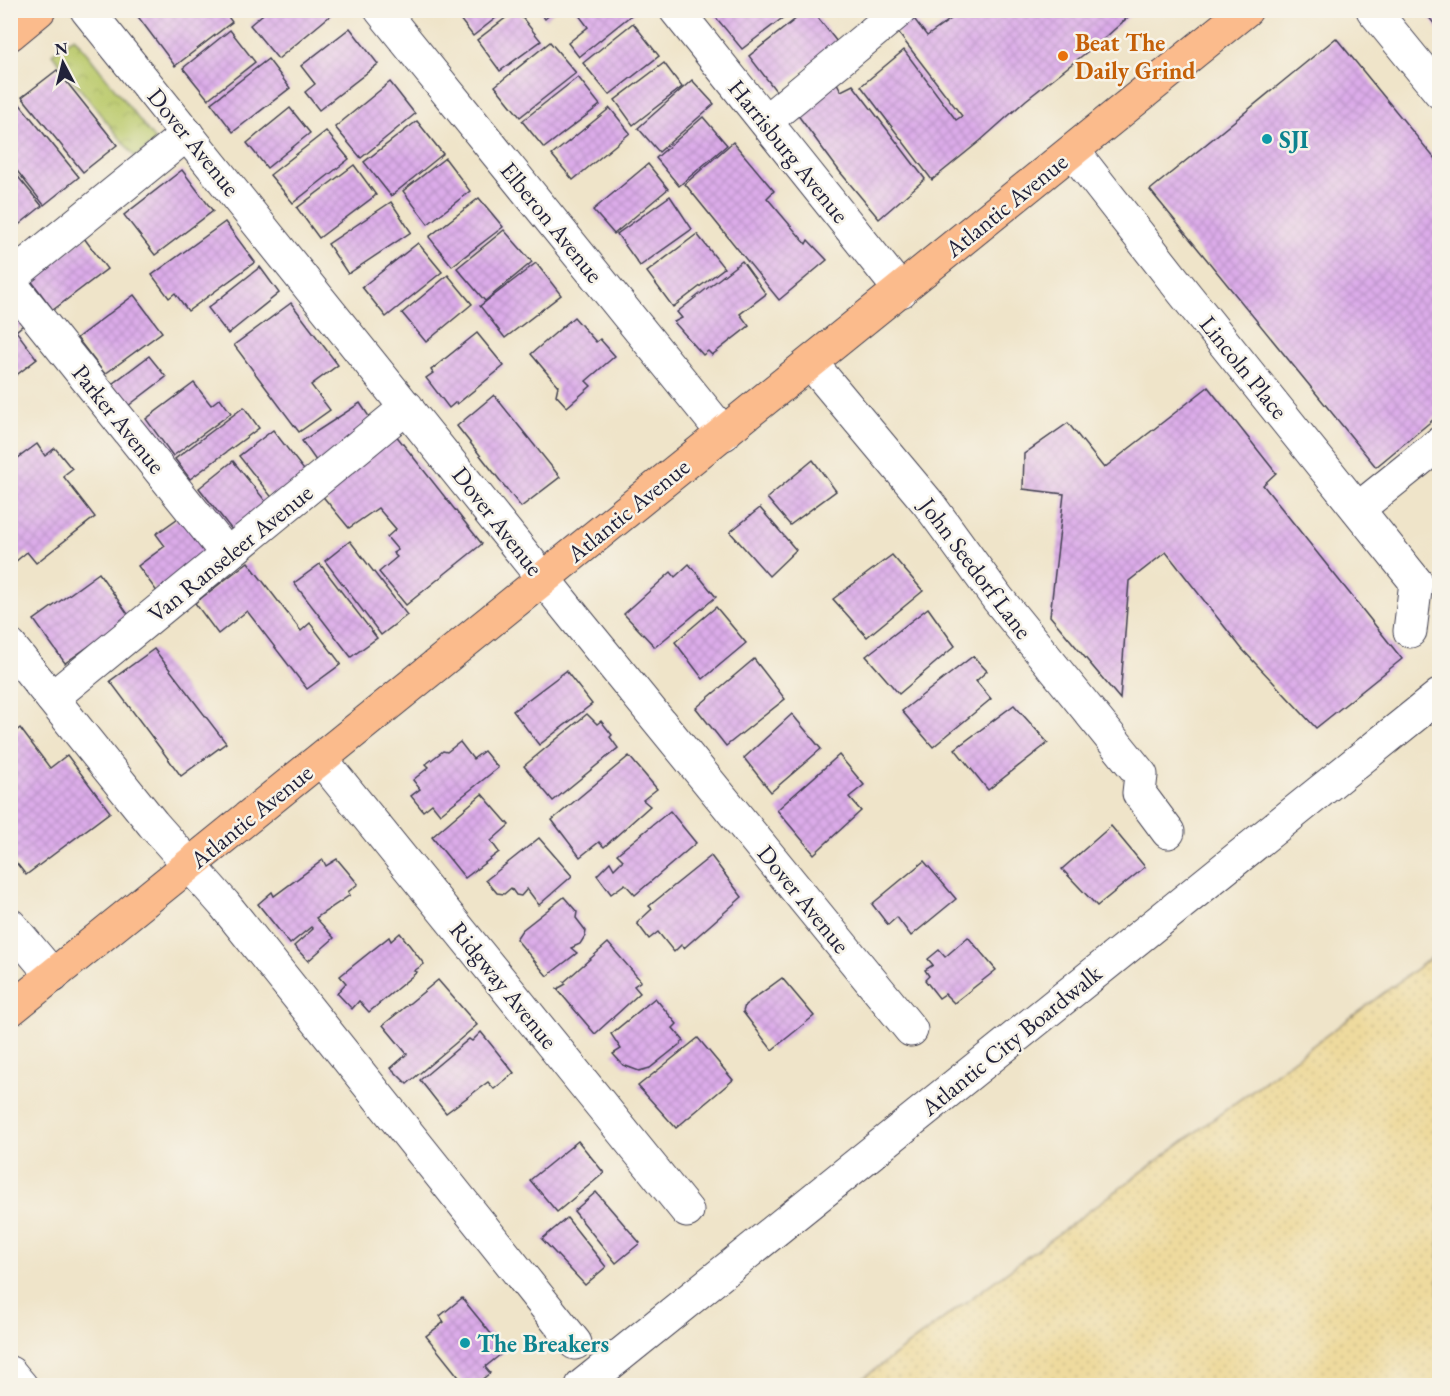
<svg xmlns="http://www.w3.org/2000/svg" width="1450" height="1396" viewBox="0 0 1450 1396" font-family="'EB Garamond',serif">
<defs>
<pattern id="sand-dots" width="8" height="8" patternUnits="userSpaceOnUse" patternTransform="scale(1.5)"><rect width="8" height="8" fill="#eeda9e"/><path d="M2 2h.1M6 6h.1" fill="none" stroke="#ccbb89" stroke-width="1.8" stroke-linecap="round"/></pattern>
<pattern id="park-crowns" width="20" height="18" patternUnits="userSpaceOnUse" patternTransform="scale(1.5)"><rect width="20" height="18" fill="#bbca6d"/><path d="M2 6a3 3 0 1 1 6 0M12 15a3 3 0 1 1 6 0" fill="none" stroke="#a0ad5f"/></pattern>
<pattern id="building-cross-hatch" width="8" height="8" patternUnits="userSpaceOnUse" patternTransform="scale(1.5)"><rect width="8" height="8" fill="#dcace9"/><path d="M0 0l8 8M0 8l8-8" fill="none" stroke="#bc94c9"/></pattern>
</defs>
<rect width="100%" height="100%" fill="#f7f3e8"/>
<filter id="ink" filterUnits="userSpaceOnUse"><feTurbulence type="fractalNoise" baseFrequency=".0167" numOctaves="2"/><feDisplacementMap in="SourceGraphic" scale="12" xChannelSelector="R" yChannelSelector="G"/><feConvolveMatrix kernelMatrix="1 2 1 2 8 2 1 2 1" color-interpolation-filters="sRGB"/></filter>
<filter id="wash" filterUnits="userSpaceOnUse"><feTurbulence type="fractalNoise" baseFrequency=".008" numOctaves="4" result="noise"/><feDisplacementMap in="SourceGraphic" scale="24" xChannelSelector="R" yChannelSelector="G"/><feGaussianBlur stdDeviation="1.35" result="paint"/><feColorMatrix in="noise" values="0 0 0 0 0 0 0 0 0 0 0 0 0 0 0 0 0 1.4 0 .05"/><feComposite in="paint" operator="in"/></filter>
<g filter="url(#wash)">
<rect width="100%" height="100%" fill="#efe4c9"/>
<!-- sand -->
<path fill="url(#sand-dots)" stroke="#887e6c" stroke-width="1.5" d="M1439 952V1385H854Z"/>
<!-- park -->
<path fill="url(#park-crowns)" stroke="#6e7654" stroke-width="1.5" d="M74 37 156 141 135 157 52 54Z"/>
<g id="blocks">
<!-- building -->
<g fill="url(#building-cross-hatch)">
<path d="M133 10H223L232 22 175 66Z"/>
<path d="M268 10H327L331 15 278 59 250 25Z"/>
<path d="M453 10H506L473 36Z"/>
<path d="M516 10 541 41 500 71 477 40Z"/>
<path d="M538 10H555L545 19Z"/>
<path d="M575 10H634L635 12 579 57 568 43 588 27Z"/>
<path d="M719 10H793L742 49 713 14Z"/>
<path d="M807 10H812L837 42 776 91 749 56Z"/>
<path d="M951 10H1136L1106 37 1026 100 980 141 932 180 861 86 904 50 956 120 962 116 896 30 912 16 927 36 955 16Z"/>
<path d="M1423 10H1440V31Z"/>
<path d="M633 23 659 56 609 95 583 63Z"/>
<path d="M350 28 378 64 319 110 305 92 315 84 301 66Z"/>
<path d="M230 30 255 62 208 99 183 68Z"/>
<path d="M1336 38 1440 165V414L1376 467 1150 190Z"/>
<path d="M550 42 576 73 520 117 495 86Z"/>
<path d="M268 59 290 88 233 132 211 103Z"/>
<path d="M664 63 682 87 633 125 615 100Z"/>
<path d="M57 70 117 145 83 172 22 97Z"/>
<path d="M578 77 600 105 544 148 522 121Z"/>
<path d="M692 80 714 104 659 152 638 128Z"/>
<path d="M836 81 841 91 853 85 925 179 879 219 840 172 797 114Z"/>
<path d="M390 82 415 114 361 158 335 127Z"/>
<path d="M18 102 79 177 44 205 10 162V108Z"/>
<path d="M290 108 310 133 267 168 247 143Z"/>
<path d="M610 108 630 133 573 180 552 155Z"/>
<path d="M703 117 727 145 679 186 656 158Z"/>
<path d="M417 121 443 154 391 196 364 162Z"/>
<path d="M326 131 349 159 293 203 270 175Z"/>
<path d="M733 142 774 191 767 198 806 244 808 240 827 260 779 300 685 184Z"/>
<path d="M445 158 470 191 428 224 403 191Z"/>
<path d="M648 164 668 189 614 234 593 210Z"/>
<path d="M354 165 376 195 319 238 297 208Z"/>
<path d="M10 167 42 206 10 232Z"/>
<path d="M182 170 213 211 155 255 124 215Z"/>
<path d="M670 196 692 229 640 266 617 234Z"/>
<path d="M479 198 503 227 452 266 429 237Z"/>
<path d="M391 202 411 232 348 274 328 244Z"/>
<path d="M225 222 255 262 188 311 175 293 169 298 152 275Z"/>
<path d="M504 230 532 262 485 301 457 268Z"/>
<path d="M697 234 724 268 673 307 647 272Z"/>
<path d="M84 238 107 269 53 310 30 279Z"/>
<path d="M418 243 442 272 386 317 362 287Z"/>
<path d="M742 261 766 294 740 314 749 326 712 355 708 351 703 355 674 322 682 318 677 312Z"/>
<path d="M536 263 561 295 505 338 480 306Z"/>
<path d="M260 267 279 293 228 334 208 308Z"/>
<path d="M448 275 472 304 426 342 402 313Z"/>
<path d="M134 295 162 332 105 374 77 338Z"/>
<path d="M10 301 27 322 16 331 37 359 10 380Z"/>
<path d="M291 303 338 365 311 385 330 410 299 432 234 345Z"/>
<path d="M574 317 596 342 600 339 615 356 586 381 591 386 567 407 556 395 558 386 531 354Z"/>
<path d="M477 333 504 366 457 404 456 402 449 408 426 378 433 373 431 370Z"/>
<path d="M149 356 166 377 128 406 112 384Z"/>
<path d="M194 383 211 405 220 398 231 413 173 456 146 419Z"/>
<path d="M1208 387 1276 473 1263 485 1402 659 1316 728 1242 649 1166 552 1129 581 1120 699 1050 616 1064 494 1023 489 1024 454 1068 423 1104 468Z"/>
<path d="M494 395 560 477 521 507 457 426Z"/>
<path d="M360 403 376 427 319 465 302 441Z"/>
<path d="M244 407 259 428 190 479 175 459Z"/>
<path d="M273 430 307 474 274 500 239 456Z"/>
<path d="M395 434 482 544 406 605 379 572 397 557 393 553 398 550 387 537 396 529 378 508 349 528 320 493Z"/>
<path d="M37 444 45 456 55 448 72 469 63 476 95 517 36 563 27 552 15 562 10 556V464Z"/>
<path d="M813 460 836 491 790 525 767 498Z"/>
<path d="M233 461 271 508 236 535 199 488Z"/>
<path d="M760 508 796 550 769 576 730 532Z"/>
<path d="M188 511 217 550 158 593 138 566 165 546 156 534Z"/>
<path d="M350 541 407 615 381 635 325 561Z"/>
<path d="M892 555 923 591 867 637 833 599Z"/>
<path d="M248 562 301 631 310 623 341 664 307 689 247 611 218 634 195 603Z"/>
<path d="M320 564 377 638 351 657 294 583Z"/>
<path d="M689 564 716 597 655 647 624 614 671 572 675 577Z"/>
<path d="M99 573 130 617 65 663 34 620Z"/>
<path d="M716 607 746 643 703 679 675 642Z"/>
<path d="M928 608 955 646 899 694 866 656Z"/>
<path d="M154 649 226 743 181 776 110 681Z"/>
<path d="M973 656 987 671 976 681 991 699 933 747 902 711Z"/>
<path d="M754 659 785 699 726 746 696 708Z"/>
<path d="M566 671 592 704 539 745 513 711Z"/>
<path d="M1014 705 1048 743 988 790 955 749Z"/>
<path d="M587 714 597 724 601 721 612 735 610 737 618 748 553 801 524 766Z"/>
<path d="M792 714 821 749 771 792 744 758Z"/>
<path d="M20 728 50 768 67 755 110 812 26 875 10 855V736Z"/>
<path d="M460 742 473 759 484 751 498 768 440 814 432 804 423 811 411 796 420 789 413 780 429 767 426 764 443 751 447 752Z"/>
<path d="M839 755 864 785 849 797 861 811 814 854 777 810Z"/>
<path d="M629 756 657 789 643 800 650 806 604 847 599 842 580 857 552 820Z"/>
<path d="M482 794 509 825 491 841 499 852 465 878 432 837Z"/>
<path d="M670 811 696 843 635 895 625 884 611 894 597 875 610 862 614 869 623 860 617 854Z"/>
<path d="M1111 826 1145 867 1097 906 1062 869Z"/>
<path d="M539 838 572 876 539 905 527 889 521 896 516 895 511 888 504 894 497 893 486 880Z"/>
<path d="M711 856 742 897 684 948 681 945 674 952 658 932 649 939 637 923 652 909 649 906Z"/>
<path d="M337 859 358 884 348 892 350 895 316 918 334 938 308 961 294 946 313 929 311 927 290 944 258 904 272 892 274 896 323 860 326 866Z"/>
<path d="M924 861 956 899 911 936 897 917 888 925 872 904Z"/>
<path d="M564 897 577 912 576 918 586 931 585 936 580 944 571 948 577 953 547 976 516 939 522 930Z"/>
<path d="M400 933 424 964 414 971 417 972 369 1012 359 1001 352 1009 337 993 346 983 340 976 389 937 391 941Z"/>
<path d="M968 937 996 970 954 1003 945 994 939 998 925 980 929 976 925 970 933 965 928 959 939 950 945 957Z"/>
<path d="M608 943 641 981 634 986 640 993 595 1034 557 989 566 984 564 982Z"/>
<path d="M782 978 814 1016 772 1050 743 1012 745 1005Z"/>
<path d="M438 980 477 1025 407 1084 391 1068 407 1054 383 1025Z"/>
<path d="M655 998 677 1024 673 1028 684 1041 650 1068 639 1071 623 1065 613 1054 621 1049 611 1034Z"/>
<path d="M481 1032 514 1073 494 1089 488 1082 446 1113 420 1080 469 1039 472 1041Z"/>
<path d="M698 1038 733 1080 676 1128 638 1086Z"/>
<path d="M578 1141 604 1173 557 1212 530 1180Z"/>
<path d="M596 1192 640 1243 616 1263 574 1211Z"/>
<path d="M567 1218 606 1267 585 1285 542 1239Z"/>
<path d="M462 1298 505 1351 485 1367 490 1373 474 1386H466L426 1336 444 1322 440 1316Z"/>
</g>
</g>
</g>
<g filter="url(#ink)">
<use href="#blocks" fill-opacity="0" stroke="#413f50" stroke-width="1.5"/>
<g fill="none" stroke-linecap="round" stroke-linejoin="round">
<!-- minor casing -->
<g stroke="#413f50" stroke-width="35">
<g id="minor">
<path d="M87 10 574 617 911 1030"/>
<path d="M381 10 724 434"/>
<path d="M676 10 901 291"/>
<path d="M1373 10 1440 92"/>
<path d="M766 121 900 10"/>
<path d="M1073 151 1184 293 1416 582 1410 631"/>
<path d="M10 278 187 134"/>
<path d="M10 283 227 554"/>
<path d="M811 363 928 503 998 599 1141 775 1139 793 1168 832"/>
<path d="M1358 509 1440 443"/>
<path d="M10 646 153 824 224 904 575 1343"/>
<path d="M52 698 407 407"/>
<path d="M321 759 687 1211"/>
<path d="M10 925 53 976"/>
<path d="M10 1373 21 1386"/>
<path d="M582 1386 1440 695"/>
</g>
</g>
<!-- major casing -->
<g stroke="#413f50" stroke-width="35">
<g id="major">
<path d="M10 34 39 10"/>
<path d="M10 1010 1246 10"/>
</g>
</g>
<!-- minor -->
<use href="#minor" stroke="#fff" stroke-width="33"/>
<!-- major -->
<use href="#major" stroke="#fbbb8c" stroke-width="33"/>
</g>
</g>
<!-- markers -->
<circle fill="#e8710a" stroke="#f7f3e8" stroke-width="2" cx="1063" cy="56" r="6"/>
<g fill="#0f9aa8" stroke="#f7f3e8" stroke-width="2">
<circle cx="1267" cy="139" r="6"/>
<circle cx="465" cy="1343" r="6"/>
</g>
<g text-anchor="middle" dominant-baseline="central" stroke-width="5" stroke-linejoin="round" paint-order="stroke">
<!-- food labels -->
<g font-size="24" font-weight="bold" fill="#c56008" stroke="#f7f3e8" text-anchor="start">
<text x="1075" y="42">Beat The<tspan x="1075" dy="28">Daily Grind</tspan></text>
</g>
<!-- culture labels -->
<g font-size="24" font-weight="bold" fill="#0d838f" stroke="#f7f3e8" text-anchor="start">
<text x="1279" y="139">SJI</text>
<text x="477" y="1343">The Breakers</text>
</g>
<!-- street labels -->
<g font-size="24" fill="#22223b" stroke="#f7f3e8">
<text transform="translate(194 142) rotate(51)">Dover Avenue</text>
<text transform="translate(789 151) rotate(51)">Harrisburg Avenue</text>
<text transform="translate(1006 205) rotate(-39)">Atlantic Avenue</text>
<text transform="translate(552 222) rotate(51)">Elberon Avenue</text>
<text transform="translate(1244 367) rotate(51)">Lincoln Place</text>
<text transform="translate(119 419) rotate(51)">Parker Avenue</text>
<text transform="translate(628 510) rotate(-39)">Atlantic Avenue</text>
<text transform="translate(498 521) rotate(52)">Dover Avenue</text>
<text transform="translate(230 553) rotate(-39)">Van Ranseleer Avenue</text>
<text transform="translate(976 568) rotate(53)">John Seedorf Lane</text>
<text transform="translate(251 816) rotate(-39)">Atlantic Avenue</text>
<text transform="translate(804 899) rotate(51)">Dover Avenue</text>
<text transform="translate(504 985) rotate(51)">Ridgway Avenue</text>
<text transform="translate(1011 1040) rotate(-39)">Atlantic City Boardwalk</text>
</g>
</g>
<!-- margin -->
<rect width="1450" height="1396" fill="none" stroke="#f7f3e8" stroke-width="36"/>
<!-- north arrow -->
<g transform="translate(63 63) rotate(353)" stroke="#f7f3e8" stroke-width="4.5" paint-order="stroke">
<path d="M0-4.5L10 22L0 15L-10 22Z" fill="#22223b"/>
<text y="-9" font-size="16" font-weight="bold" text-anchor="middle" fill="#22223b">N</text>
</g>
</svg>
